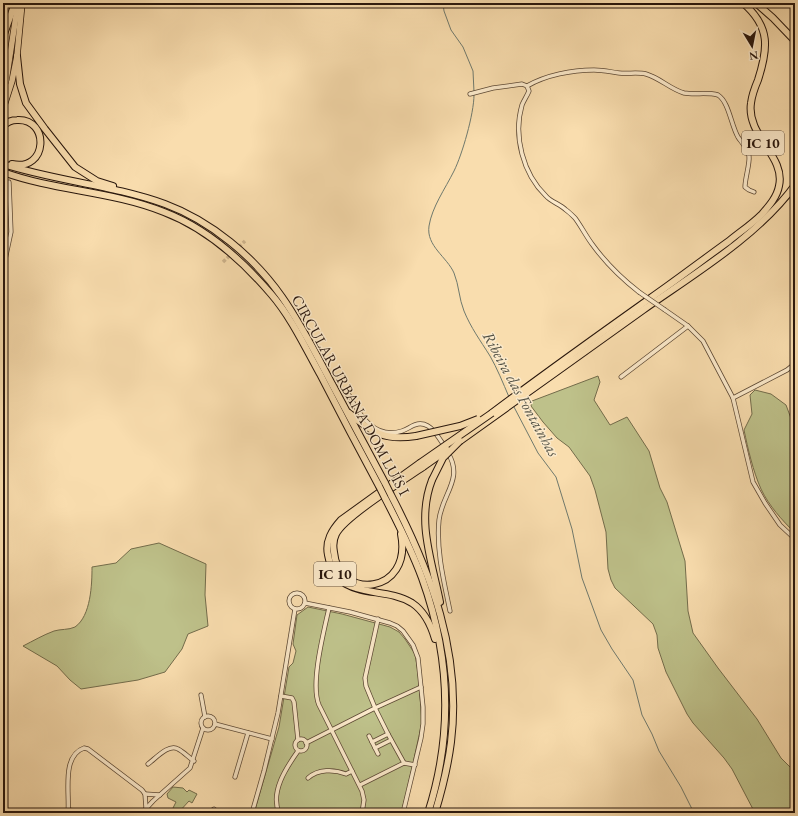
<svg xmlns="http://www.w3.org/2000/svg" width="798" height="816" viewBox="0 0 798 816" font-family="'EB Garamond',serif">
<rect width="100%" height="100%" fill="#f9ddae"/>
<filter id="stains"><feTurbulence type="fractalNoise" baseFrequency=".005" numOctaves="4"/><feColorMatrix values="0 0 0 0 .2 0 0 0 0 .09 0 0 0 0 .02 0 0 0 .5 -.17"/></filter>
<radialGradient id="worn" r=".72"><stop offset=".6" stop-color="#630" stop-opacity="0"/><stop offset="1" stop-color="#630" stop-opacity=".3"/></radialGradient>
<!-- green -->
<g fill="#bec18a" stroke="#736c4b">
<path d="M598 376 600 382 594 400 610 425 627 417 649 451 660 488 667 502 685 561 688 611 693 633 718 668 757 719 781 758 795 772V813H755L732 769 724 758 693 723 687 714 666 672 658 648 657 635 653 624 615 588 611 580 608 569 606 532 595 490 590 476 569 447 557 438 543 422 531 406 532 401Z"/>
<path d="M755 390 771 394 786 405 795 429V463L791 478 795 491V533C782 520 769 506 761 489 753 471 748 449 744 430L752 414 750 395Z"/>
<path d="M159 543 206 564 205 595 208 626 188 634 182 649 165 672 138 680 81 689 70 680 57 666 23 646C33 641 43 635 54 631 60 629 69 630 75 627 91 616 92 584 92 567L116 563 131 549Z"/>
<path d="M308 607 342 614 390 627 399 632 405 639 415 654 418 672 422 722 407 791 401 813H254L279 727 289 667 293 663 296 651 293 644 297 615Z"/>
<path d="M173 787 183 788 187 792 189 790 197 794 192 803 189 801 178 813 172 810 176 802 168 798 167 794Z"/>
</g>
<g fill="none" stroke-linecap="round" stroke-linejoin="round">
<!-- stream -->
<g stroke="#6f796d" stroke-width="1">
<path d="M443 3 444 11 451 30 463 47 473 71 474 92"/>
<path d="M474 95C474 114 462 155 454 171 445 189 432 207 429 226 426 246 447 257 454 273 459 285 459 299 464 311 471 328 480 340 490 356 497 368 503 383 509 397"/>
<path d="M514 407 538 453 556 477 572 529 582 578 601 630 612 649 633 680 642 715 652 734 659 751 681 787 694 813"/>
</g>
<!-- street-tunnel -->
<path stroke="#cfb58e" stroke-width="3.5" stroke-dasharray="3.5 2" stroke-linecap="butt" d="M223 262 245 241"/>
<!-- street casing -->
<g stroke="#5c4834" stroke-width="5">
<g id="street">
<path d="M527 86C546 75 572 70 594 70 603 70 611 72 619 73 628 74 638 72 646 74 660 78 670 89 684 93 695 95 707 92 718 95 729 102 731 125 738 137 742 143 747 148 749 156 750 164 745 178 745 187L749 190 754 192"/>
<path d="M470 94 493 88 522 84 527 86 529 91C527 96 524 100 522 105 513 136 523 174 546 196 551 202 560 204 566 210 569 212 572 215 575 218 581 226 586 236 592 244 605 262 621 278 639 292"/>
<path d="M3 264 5 260 11 232 9 182"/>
<path d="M665 310 688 326 703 341 733 398 753 482 765 503 780 525 795 539"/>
<path d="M621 377 688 326"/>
<path d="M349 395C359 415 375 440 402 431 411 428 417 420 428 426 434 429 441 441 445 447"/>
<path d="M733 398 787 370 792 366"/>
<path d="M448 453C464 479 442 494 439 520 436 550 444 582 450 611"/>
<circle cx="297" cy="601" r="8"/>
<path d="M305 603 350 612 390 623 397 626 403 631 413 645 418 658 423 707V724L421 738 403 813"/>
<path d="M329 608C324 631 310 684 319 705L362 791 364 800 362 813"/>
<path d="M378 619 365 678 366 686 375 708 421 687"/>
<path d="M201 695 205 717"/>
<path d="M281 696 292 698 294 702 298 740"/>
<circle cx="208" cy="723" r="7"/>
<path d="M215 724 272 739"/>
<path d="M369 736 378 754"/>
<circle cx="301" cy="745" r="6"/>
<path d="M372 742 388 734"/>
<path d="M306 743 375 708 388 734 404 763 360 785"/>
<path d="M375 748 391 740"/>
<path d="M404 763 415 765"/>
<path d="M148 764C155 759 169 743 178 749 184 752 188 757 194 761"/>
<path d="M235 777 248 733"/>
<path d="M308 778C318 769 334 769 346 774L352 771"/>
<path d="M145 794 160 795"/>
<path d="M69 810 90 813"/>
<path d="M68 813C70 794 61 756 84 748L88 749 142 790 145 794 146 808"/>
<path d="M142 813 153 801 190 768 203 728"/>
<path d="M209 813 214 809 218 813"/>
<path d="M252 813 264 771 278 713 295 609"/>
<path d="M279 813C270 792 286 768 298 751"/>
</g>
</g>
<!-- primary casing -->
<g stroke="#28160c" stroke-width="7">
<g id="primary">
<path d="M3 91 6 81 18 3"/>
<path d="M3 109 12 81 17 56 22 3"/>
</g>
</g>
<!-- highway casing -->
<g stroke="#28160c" stroke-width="8">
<g id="highway">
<path d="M756 3 773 18 795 41"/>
<path d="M3 37 15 3"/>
<path d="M17 56 20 84 26 103 45 129 75 167 97 181 113 186"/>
<path d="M3 126C7 122 12 120 17 120 50 118 48 172 12 164"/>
<path d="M3 164C56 181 112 185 165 204 211 221 254 257 282 297 301 324 316 354 332 384 350 417 367 450 385 483"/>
<path d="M3 172C55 191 112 191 164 212 206 228 242 260 271 294 291 317 305 347 320 374 339 411 359 449 379 486"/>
<path d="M349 413C372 433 385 441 416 436"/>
<path d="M492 413C549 370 607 329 666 287 687 272 708 256 729 241 740 232 752 224 762 214 769 206 777 197 779 186 786 156 746 136 751 103 752 95 755 87 758 80 768 49 771 27 743 3"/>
<path d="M460 441C521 398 582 353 643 310 694 274 758 236 795 185"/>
<path d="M420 463 341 520C332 530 325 541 328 555 337 603 381 584 412 603 424 611 431 625 435 639"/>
<path d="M432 480C416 521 432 561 440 602"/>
<path d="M391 495C431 572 462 654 451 742 448 766 442 790 435 813"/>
<path d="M385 498C399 525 412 551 422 578 450 655 453 735 428 813"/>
<path d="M401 534C413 595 338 601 334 552 333 547 333 540 336 534 344 517 404 480 423 467"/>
</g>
</g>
<!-- street -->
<use href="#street" stroke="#fbe9ca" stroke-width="3.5"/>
<!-- primary -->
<use href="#primary" stroke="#f9ddae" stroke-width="5.5"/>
<!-- highway -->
<use href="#highway" stroke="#f9ddae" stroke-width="6"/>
<!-- street-bridge casing -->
<g stroke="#5c4834" stroke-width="5" stroke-linecap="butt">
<path id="street-bridge" d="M639 292 665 310"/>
</g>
<!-- highway-bridge casing -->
<g stroke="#28160c" stroke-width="8" stroke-linecap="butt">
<g id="highway-bridge">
<path d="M416 436 460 426 478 419"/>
<path d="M420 463 492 413"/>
<path d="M423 467 447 450"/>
<path d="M432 480 443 458 460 441"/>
<path d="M385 483 391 495"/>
<path d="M379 486 385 498"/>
</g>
</g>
<!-- street-bridge -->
<use href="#street-bridge" stroke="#fbe9ca" stroke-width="3.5"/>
<!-- highway-bridge -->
<use href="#highway-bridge" stroke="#f9ddae" stroke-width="6"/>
</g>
<g text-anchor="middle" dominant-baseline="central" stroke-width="3" stroke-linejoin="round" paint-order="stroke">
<!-- shield labels -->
<g fill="#fbe9ca" stroke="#675545" stroke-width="1">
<rect x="742" y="131" width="42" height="24" rx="3"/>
<rect x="314" y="562" width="42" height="24" rx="3"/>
</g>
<g font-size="14" font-weight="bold" fill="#28160c">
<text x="763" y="143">IC 10</text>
<text x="335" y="574">IC 10</text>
</g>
<!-- street labels -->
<g font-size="15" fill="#28160c" stroke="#fbe9ca">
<text transform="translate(351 395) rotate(61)">CIRCULAR URBANA DOM LUÍS I</text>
</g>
<!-- water labels -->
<g font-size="16" font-style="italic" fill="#515044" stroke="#fbe9ca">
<text transform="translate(521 394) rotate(61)">Ribeira das Fontainhas</text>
</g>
</g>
<!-- margin -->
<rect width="798" height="816" fill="none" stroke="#f9ddae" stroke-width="16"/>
<rect x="4" y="4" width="790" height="808" fill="none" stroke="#28160c" stroke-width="2"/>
<rect x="8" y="8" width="782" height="800" fill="none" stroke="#28160c"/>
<!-- north arrow -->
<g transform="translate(752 46) rotate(170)" stroke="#fbe9ca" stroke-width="3" paint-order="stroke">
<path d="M0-3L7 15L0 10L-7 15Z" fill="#28160c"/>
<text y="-6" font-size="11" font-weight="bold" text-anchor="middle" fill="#28160c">N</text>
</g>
<rect width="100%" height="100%" filter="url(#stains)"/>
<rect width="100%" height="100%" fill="url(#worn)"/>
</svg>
